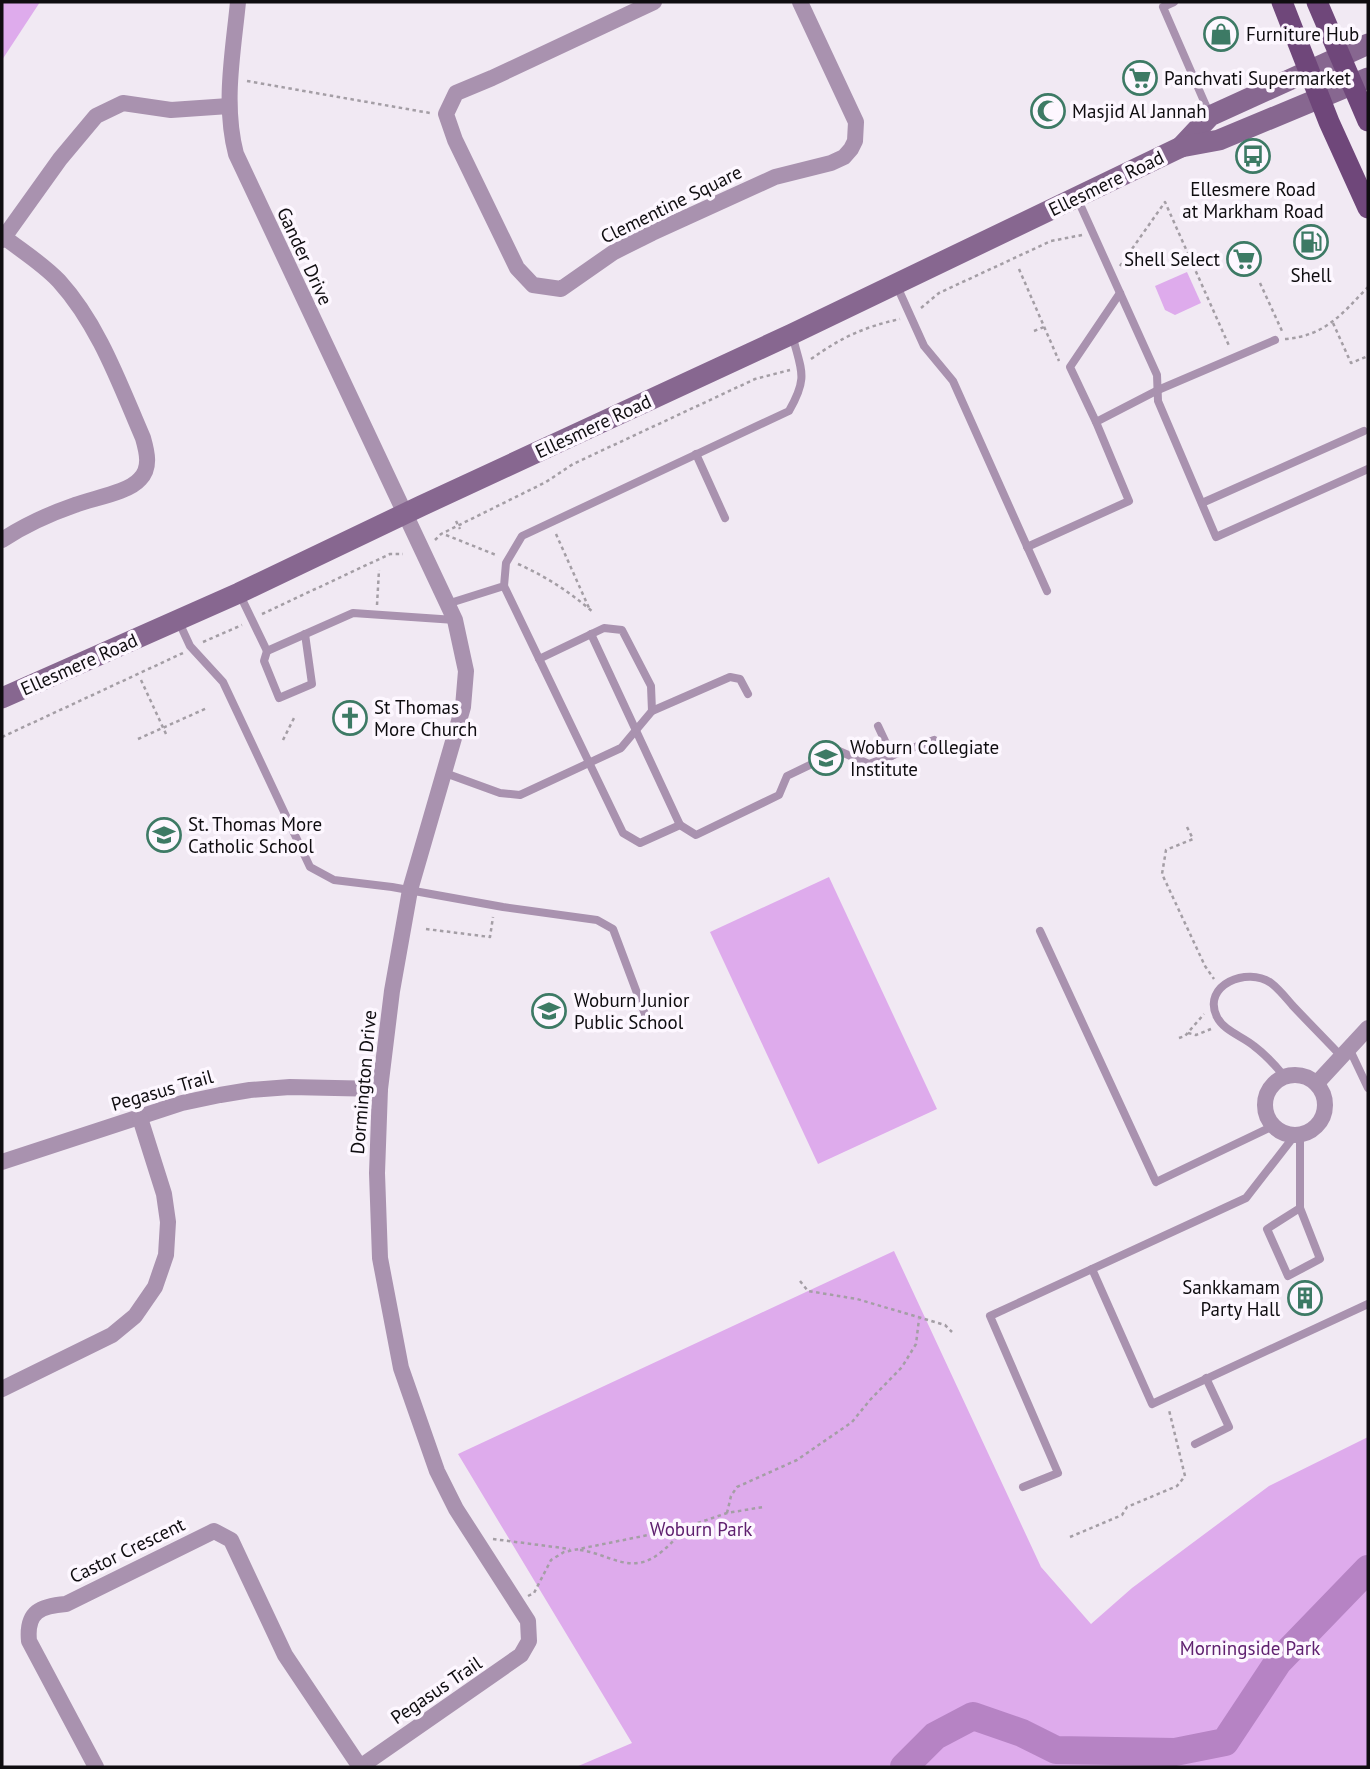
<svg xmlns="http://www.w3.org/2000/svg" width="1370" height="1769" viewBox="0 0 1370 1769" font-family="'PT Sans',sans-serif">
<rect width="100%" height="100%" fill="#f1e9f3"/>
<!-- green -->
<g fill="#deabec">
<path d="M2 2H40L2 60Z"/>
<path d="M1187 272 1201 303 1175 315 1165 310 1155 286Z"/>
<path d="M829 877 937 1109 818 1164 710 932Z"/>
<path d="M894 1251 1041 1567 1091 1624 1132 1588 1269 1486 1368 1437V1767H576L632 1743 458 1454Z"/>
</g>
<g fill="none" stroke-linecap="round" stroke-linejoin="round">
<!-- river -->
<path stroke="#b683c4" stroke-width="28" d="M904 1767 935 1736 973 1716 1022 1733 1056 1750 1175 1752 1225 1742 1278 1662 1368 1569"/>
<!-- path -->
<g stroke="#a49ea5" stroke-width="2.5" stroke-dasharray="3.5 3.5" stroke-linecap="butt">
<path d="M247 81 430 113"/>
<path d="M1120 266 1165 202 1230 348"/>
<path d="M1019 269 1059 361"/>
<path d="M1260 283 1282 331"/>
<path d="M921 308 939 293 1051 241 1082 235"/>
<path d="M1333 323 1351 363 1368 356"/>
<path d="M1034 331 1044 327"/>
<path d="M1285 339C1325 336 1342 314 1368 287"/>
<path d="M811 359C842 337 864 327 900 319"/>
<path d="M456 521 460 529"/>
<path d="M556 534 589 608"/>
<path d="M446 535 496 555"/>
<path d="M435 540 441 534 546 482 573 464 755 379 790 370"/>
<path d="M518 564C547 577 570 592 594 613"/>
<path d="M377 605 379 570"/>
<path d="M262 614 390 554H403"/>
<path d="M203 642 242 625"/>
<path d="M141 680 166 734"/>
<path d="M2 737 183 653"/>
<path d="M138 739 207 708"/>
<path d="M283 740 295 716"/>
<path d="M1187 827 1193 839 1166 850 1162 874 1205 966 1214 979"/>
<path d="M426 929 490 937 493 917"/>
<path d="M1188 1033 1196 1035 1211 1029"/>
<path d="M1179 1038 1185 1036 1204 1014"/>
<path d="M800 1281 808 1291 857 1299 945 1325 952 1332"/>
<path d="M727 1513 731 1496 737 1487 797 1460 852 1422 870 1400 902 1367 916 1344 919 1319"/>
<path d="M1070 1537 1122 1515 1127 1507 1177 1486 1185 1476 1169 1410"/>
<path d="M493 1539 570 1549"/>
<path d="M580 1550C610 1554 631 1576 660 1553 670 1545 676 1539 683 1528"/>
<path d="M528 1596 534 1593 551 1560 564 1552 683 1528 727 1513 763 1507"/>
</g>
<!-- lane -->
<g stroke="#a992af" stroke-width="8">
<path d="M1174 2 1163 7 1210 115"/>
<path d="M1078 200 1157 375 1158 401 1216 537 1368 469"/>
<path d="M896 284 924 346 953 381 1047 591"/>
<path d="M1096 422 1158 390 1275 340"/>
<path d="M696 454 725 518"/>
<path d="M1202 503 1364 431"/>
<path d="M1027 547 1129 501 1096 422 1070 367 1120 293"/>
<path d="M504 586 623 833 640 843 680 825 696 835 779 795 787 776 839 751 869 764 934 740"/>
<path d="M240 595 267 651 353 613 455 620"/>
<path d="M447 604 504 586 506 563 522 536 789 411C809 376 801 371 792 334"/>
<path d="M178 620 190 646 223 682 310 867 334 880 392 887 503 907 597 920 613 929 646 1017"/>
<path d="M591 634 680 825"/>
<path d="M267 651 264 661 279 698 312 684 305 634"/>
<path d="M539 659 604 628 622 630 651 686 652 711"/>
<path d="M878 726 892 756"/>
<path d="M445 773 500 793 520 795 621 748 652 711 730 677 740 679 748 694"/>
<path d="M1040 931 1156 1182 1273 1126"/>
<path d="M1349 1048 1368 1088"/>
<path d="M1284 1076C1275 1065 1266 1055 1254 1046 1242 1036 1224 1031 1217 1017 1201 985 1248 966 1271 983 1279 989 1286 998 1293 1006 1309 1023 1325 1039 1341 1056"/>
<path d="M1300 1134V1208L1320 1259 1288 1276 1267 1229 1300 1208"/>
<path d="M1092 1269 1152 1404 1368 1304"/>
<path d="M1195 1444 1229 1427 1206 1378"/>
<path d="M1023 1487 1058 1473 990 1316 1246 1198 1295 1135"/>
</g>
<!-- street -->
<g stroke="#a992af" stroke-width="16">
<path d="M238 2C233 53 223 104 236 154L455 620 466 671 463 707 410 890 392 991 380 1089 377 1173 380 1258 401 1368 437 1471 456 1509 528 1621 529 1641 521 1655 360 1767"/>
<path d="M654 2 492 78 456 93 446 114 455 140 517 268 533 285 561 289 614 252 652 233 775 177 831 163 844 157 851 149 855 141 856 122 800 2"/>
<path d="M2 240 60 159 96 116 123 103 171 110 229 106"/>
<path d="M2 540C25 525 49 514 75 505 93 498 128 493 140 479 151 468 147 452 143 438 120 385 99 325 59 281 43 264 22 251 4 237"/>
<circle cx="1295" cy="1105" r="30"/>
<path d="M1317 1083 1368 1028"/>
<path d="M2 1162 182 1103 220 1095 250 1090 290 1087 380 1089"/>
<path d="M2 1389 112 1335 135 1316 155 1287 166 1255 168 1222 164 1194 140 1118"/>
<path d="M96 1767 29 1641C26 1611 41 1606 66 1604L214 1531 231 1540 285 1655 360 1767"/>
</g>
<!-- secondary -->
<g stroke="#876790" stroke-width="21">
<path d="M1181 147 1210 116 1368 44"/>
<path d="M2 698 239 593 421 506 792 334 1181 147 1219 140 1368 78"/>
</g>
<!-- primary -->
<g stroke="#6f477a" stroke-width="21">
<path d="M1282 2 1329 122 1368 208"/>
<path d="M1317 2 1368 121"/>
</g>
</g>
<!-- icons -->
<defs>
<g id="shop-ring" transform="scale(1.75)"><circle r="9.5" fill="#fdf7ff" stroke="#3d7a65" stroke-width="1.5"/><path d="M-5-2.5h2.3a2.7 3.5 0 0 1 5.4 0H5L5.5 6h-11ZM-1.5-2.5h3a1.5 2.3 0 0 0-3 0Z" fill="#3d7a65"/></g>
<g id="supermarket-ring" transform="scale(1.75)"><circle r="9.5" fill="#fdf7ff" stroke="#3d7a65" stroke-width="1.5"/><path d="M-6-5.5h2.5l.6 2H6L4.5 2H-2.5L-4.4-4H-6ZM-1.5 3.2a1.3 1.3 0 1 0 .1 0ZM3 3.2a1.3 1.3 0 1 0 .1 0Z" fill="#3d7a65"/></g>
<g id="mosque-ring" transform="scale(1.75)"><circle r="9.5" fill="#fdf7ff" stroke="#3d7a65" stroke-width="1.5"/><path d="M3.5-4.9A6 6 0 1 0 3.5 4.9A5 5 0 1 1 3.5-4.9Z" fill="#3d7a65"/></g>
<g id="bus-ring" transform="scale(1.75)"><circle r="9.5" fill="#fdf7ff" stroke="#3d7a65" stroke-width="1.5"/><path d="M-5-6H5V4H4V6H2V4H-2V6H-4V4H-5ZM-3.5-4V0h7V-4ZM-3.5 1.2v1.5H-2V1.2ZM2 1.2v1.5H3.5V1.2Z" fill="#3d7a65"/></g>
<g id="fuel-ring" transform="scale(1.75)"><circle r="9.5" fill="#fdf7ff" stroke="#3d7a65" stroke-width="1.5"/><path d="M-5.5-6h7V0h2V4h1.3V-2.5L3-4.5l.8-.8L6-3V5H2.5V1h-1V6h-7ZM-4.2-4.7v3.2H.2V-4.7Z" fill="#3d7a65"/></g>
<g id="church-ring" transform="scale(1.75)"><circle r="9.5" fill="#fdf7ff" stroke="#3d7a65" stroke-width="1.5"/><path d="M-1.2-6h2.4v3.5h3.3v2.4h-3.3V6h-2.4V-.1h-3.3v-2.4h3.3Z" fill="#3d7a65"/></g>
<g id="school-ring" transform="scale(1.75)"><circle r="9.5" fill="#fdf7ff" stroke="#3d7a65" stroke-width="1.5"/><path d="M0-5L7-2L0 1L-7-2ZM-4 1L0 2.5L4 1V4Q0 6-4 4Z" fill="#3d7a65"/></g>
<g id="building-ring" transform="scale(1.75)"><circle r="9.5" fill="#fdf7ff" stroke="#3d7a65" stroke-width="1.5"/><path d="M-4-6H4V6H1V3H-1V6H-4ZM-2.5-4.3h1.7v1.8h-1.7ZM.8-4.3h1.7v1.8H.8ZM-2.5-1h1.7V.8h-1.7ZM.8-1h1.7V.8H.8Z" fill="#3d7a65"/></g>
</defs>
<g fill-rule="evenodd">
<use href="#shop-ring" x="1221" y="34"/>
<use href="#supermarket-ring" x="1140" y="78"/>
<use href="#mosque-ring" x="1048" y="111"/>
<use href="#bus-ring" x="1253" y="156"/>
<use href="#fuel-ring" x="1311" y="242"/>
<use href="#supermarket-ring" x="1244" y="259"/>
<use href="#church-ring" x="350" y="718"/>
<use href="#school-ring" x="826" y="758"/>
<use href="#school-ring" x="164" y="835"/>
<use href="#school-ring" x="549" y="1011"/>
<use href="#building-ring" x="1305" y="1298"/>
</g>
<g text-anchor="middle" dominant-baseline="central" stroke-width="7" stroke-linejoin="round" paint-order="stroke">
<!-- poi labels -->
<g font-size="19" fill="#0f0d10" stroke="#fdf7ff" text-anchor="start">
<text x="1246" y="34">Furniture Hub</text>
<text x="1164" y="78">Panchvati Supermarket</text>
<text x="1072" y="111">Masjid Al Jannah</text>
<text x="1253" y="189" text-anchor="middle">Ellesmere Road<tspan x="1253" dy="22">at Markham Road</tspan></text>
<text x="1220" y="259" text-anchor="end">Shell Select</text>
<text x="1311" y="275" text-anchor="middle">Shell</text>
<text x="374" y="707">St Thomas<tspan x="374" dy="22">More Church</tspan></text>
<text x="850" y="747">Woburn Collegiate<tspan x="850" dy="22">Institute</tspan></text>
<text x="188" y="824">St. Thomas More<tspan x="188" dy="22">Catholic School</tspan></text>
<text x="574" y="1000">Woburn Junior<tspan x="574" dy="22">Public School</tspan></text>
<text x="1280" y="1287" text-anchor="end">Sankkamam<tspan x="1280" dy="22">Party Hall</tspan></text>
</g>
<!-- street labels -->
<g font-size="19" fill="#0f0d10" stroke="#fdf7ff">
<text transform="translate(1106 183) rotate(-26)">Ellesmere Road</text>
<text transform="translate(671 204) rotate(-26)">Clementine Square</text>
<text transform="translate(305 256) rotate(65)">Gander Drive</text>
<text transform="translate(593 426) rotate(-25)">Ellesmere Road</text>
<text transform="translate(79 664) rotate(-24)">Ellesmere Road</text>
<text transform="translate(363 1082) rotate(-85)">Dormington Drive</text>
<text transform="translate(162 1090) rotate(-16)">Pegasus Trail</text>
<text transform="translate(127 1550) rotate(-26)">Castor Crescent</text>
<text transform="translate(436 1690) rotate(-34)">Pegasus Trail</text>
</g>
<!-- park labels -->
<g font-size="19" fill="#5f206f" stroke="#fdf7ff">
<text x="701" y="1529">Woburn Park</text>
<text x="1250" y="1648">Morningside Park</text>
</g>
</g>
<!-- border -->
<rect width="1370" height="1769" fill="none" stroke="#0f0d10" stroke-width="7"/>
</svg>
